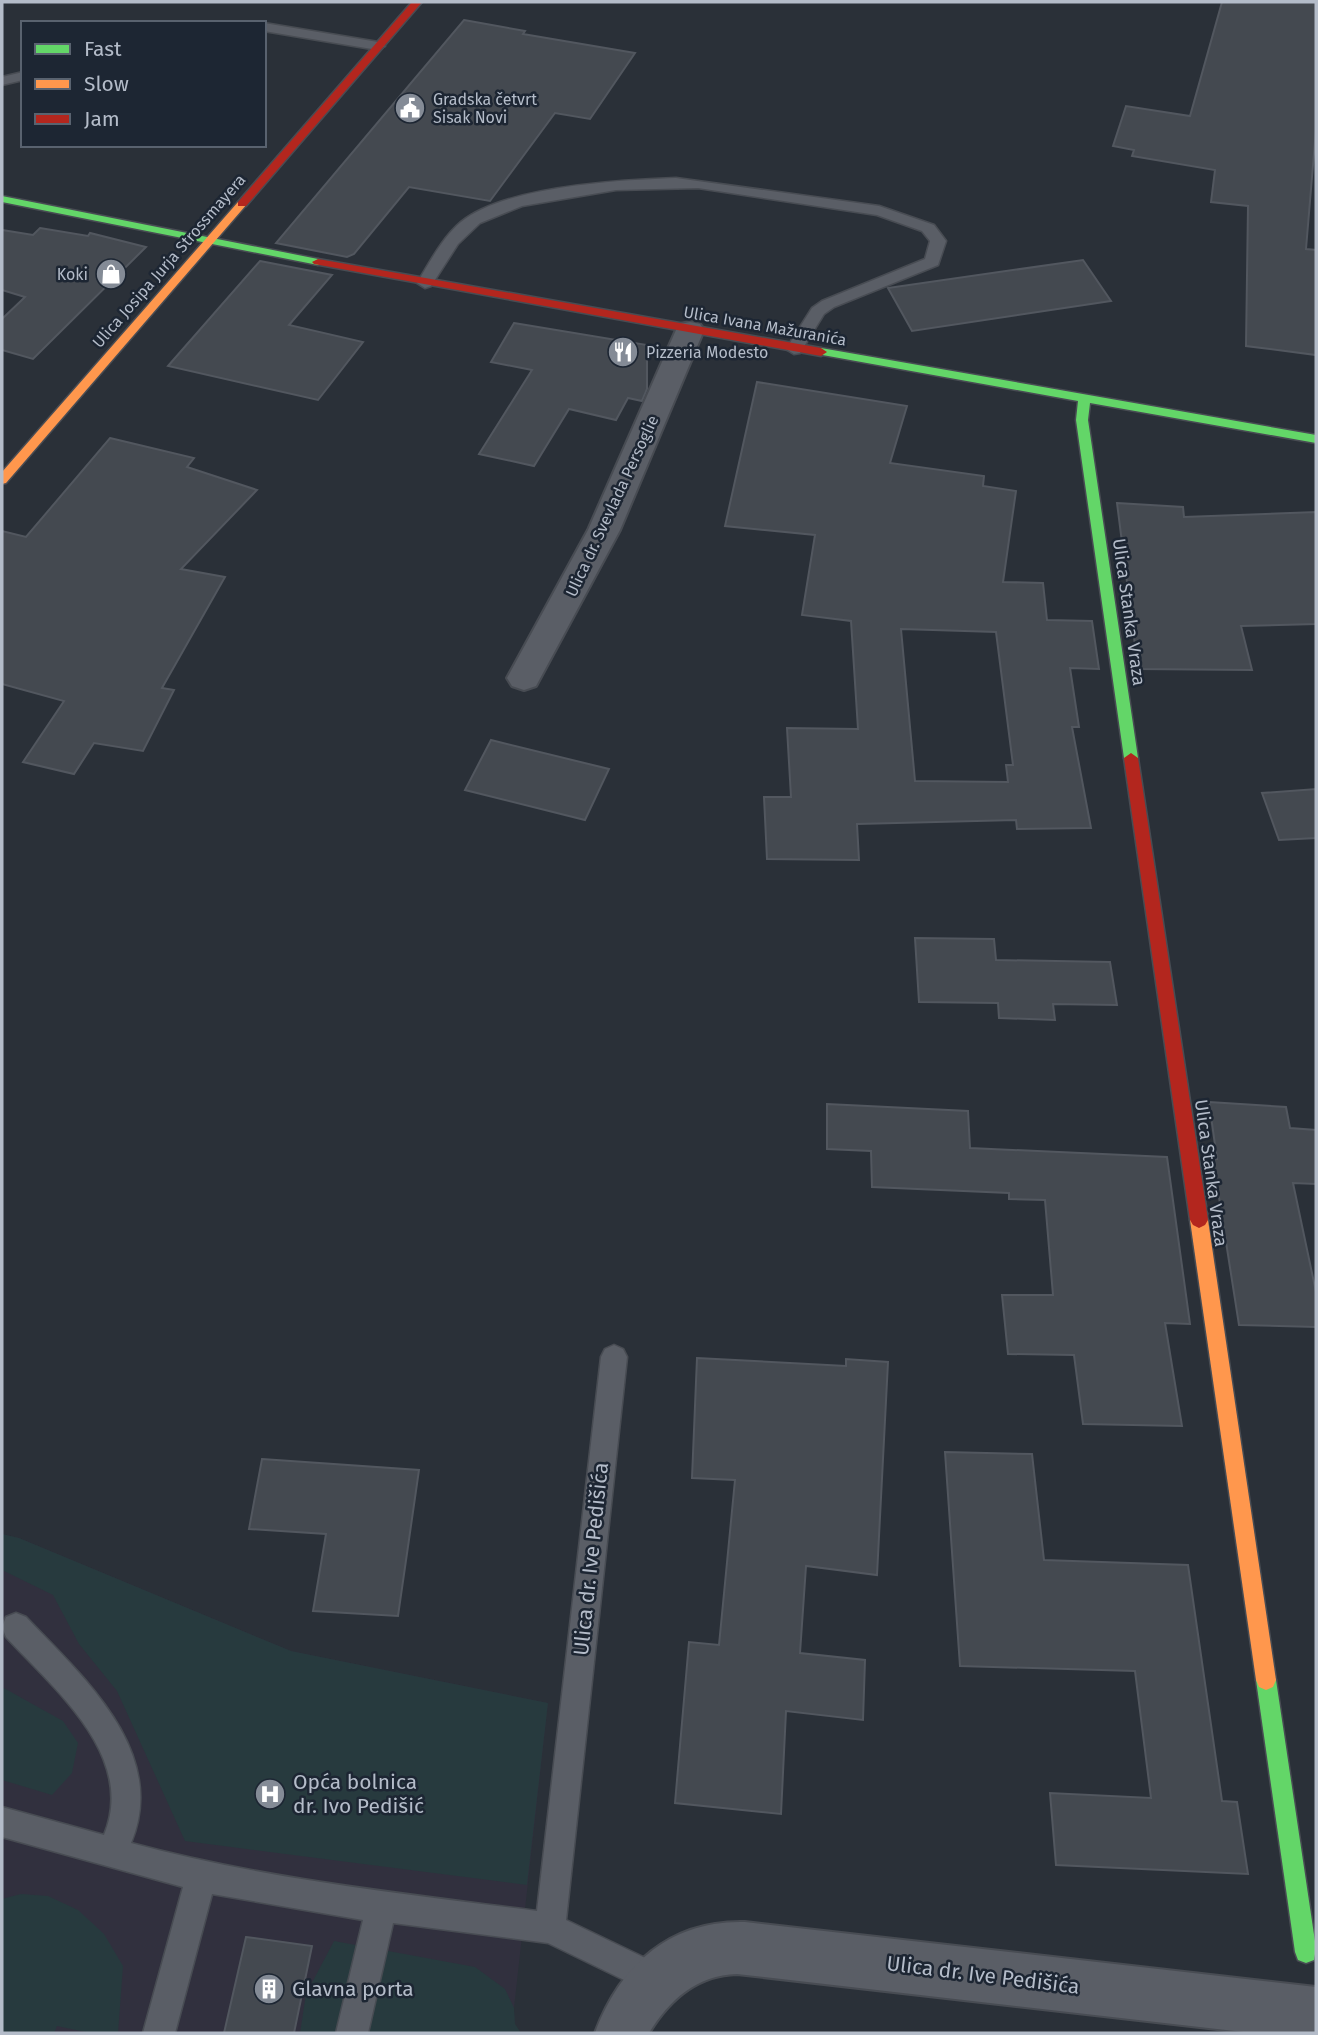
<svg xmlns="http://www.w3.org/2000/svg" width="1318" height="2035" viewBox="0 0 1318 2035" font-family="'Fira Sans',sans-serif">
<rect width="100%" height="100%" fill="#2a3038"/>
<!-- medical -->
<path fill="#31303e" d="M2 1534 19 1538 291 1651 548 1703 514 2008 515 2033H2Z"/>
<!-- green -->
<g fill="#273a3e">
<path d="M2 1534 19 1538 291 1651 548 1703 527 1885 185 1841 117 1691 79 1644 53 1595 2 1570Z"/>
<path d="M2 1687 63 1721 78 1743 72 1773 52 1795 2 1780Z"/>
<path d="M21 1894 48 1896 78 1910 104 1934 123 1966 118 2033H90L57 2026 54 2033H2V1899Z"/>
<path d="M334 1941 475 1967 505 1989 514 2008 515 2024 521 2033H300L306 1994Z"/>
</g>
<!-- building -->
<g fill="#444950" stroke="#52575f" stroke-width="2" fill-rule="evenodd">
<path d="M1222 2H1316V129L1306 249 1316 250V355L1246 346 1248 206 1211 202 1215 170 1132 156 1134 150 1113 146 1126 106 1190 116Z"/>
<path d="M464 20 525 31 523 34 635 53 590 119 555 113 490 201 409 187 354 254 347 257 276 243Z"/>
<path d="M40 228 88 236 90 233 146 247 33 359 2 350V319L25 297 2 290V230L33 235Z"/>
<path d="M1083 260 1111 301 912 331 888 288Z"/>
<path d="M260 261 332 275 289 325 363 342 318 400 168 366Z"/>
<path d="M514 323 647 345V389L642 401 628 398 616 420 569 409 534 466 479 454 532 370 491 362Z"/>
<path d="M757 382 907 406 890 463 984 476 983 486 1016 491 1003 582 1043 583 1047 620 1092 621 1099 669 1070 668 1079 727H1072L1091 828 1017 829 1016 820 857 824 859 860 767 859 764 797H791L787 728 858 729 851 621 802 615 815 535 725 526ZM901 629 996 632 1013 765H1006L1008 782 915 781Z"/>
<path d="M110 438 194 458 187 467 257 490 181 569 225 577 162 688 174 690 143 751 94 743 74 774 23 762 64 701 2 684V531L26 537Z"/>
<path d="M1117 503 1183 507 1184 517 1316 512V624L1241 626 1252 670 1138 669Z"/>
<path d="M491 740 609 769 585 820 465 790Z"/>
<path d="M1316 789V838L1279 840 1262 793Z"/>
<path d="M915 938 994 939 996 960 1110 962 1117 1005 1053 1004 1055 1020 999 1018 998 1003 919 1002Z"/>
<path d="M1209 1102 1286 1107 1290 1128 1316 1130V1184L1293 1183 1316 1292V1327L1239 1325 1213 1159H1217Z"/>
<path d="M827 1104 968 1111 970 1148 1167 1157 1190 1324 1165 1323 1182 1426 1083 1424 1074 1355 1008 1354 1002 1295H1053L1045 1200 1009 1199V1193L872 1187 871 1151 827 1149Z"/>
<path d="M697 1358 846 1366V1359L888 1362 877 1575 806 1566 800 1653 865 1660 863 1720 786 1711 781 1814 675 1803 689 1642 719 1645 735 1480 692 1478Z"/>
<path d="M945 1452 1032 1454 1044 1560 1188 1565 1222 1801 1237 1802 1248 1874 1056 1865 1050 1793 1151 1798 1135 1671 960 1666Z"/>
<path d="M262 1459 419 1470 398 1616 313 1611 326 1534 249 1529Z"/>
<path d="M246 1937 312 1946 294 2033H224Z"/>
</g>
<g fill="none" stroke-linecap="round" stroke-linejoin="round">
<!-- lane casing -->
<g stroke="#484c53" stroke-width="3">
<g id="lane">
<path d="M264 23 378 42 385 46 378 50 264 31Z"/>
<path d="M23 72V80L2 85V77Z"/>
<path d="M676 178 879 206 934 225 946 241 938 265 834 307 824 314 800 353 794 354 786 349 812 308 822 301 925 259 930 241 922 231 877 215 698 188 616 190 522 206 480 223 458 244 431 286 425 288 417 283C430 262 442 238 461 222 505 186 620 180 676 178Z"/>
<path d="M614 1345 623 1349 627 1357 566 1920 666 1968 671 1979 666 1990 655 1995 548 1943 393 1923 368 2033H336L363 1920 212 1894 175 2033H143L183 1887 2 1837V1807L104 1835C137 1756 54 1689 6 1637L2 1627 6 1617 16 1613 26 1617C83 1677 169 1752 131 1843 264 1879 400 1893 537 1911L601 1357 605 1349Z"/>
</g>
</g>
<!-- street casing -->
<g stroke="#484c53" stroke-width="4">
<g id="street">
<path d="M690 322 700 324 704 330 620 530 536 686 524 690 512 686 507 678 588 530 676 330 680 324Z"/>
<path d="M745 1922 1316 1987V2033H1252L737 1974C697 1975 669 2000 649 2033H595C620 1966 669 1920 745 1922Z"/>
</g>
</g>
<!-- fast casing -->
<g stroke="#484c53" stroke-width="3">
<g id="fast">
<path d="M2 196 318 259 324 262 318 265 2 202Z"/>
<path d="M821 348 1316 435V443L1090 403 1088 420 1138 758 1136 762H1126L1124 758 1076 420 1078 401 817 354 815 352Z"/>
<path d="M1266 1670 1273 1673 1276 1680 1316 1948 1314 1960 1306 1963 1298 1960 1295 1952 1256 1680 1259 1673Z"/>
</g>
</g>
<!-- slow casing -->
<g stroke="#484c53" stroke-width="3">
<g id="slow">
<path d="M238 202 247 204 6 483 2 484V472Z"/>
<path d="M1199 1212 1205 1215 1208 1220 1276 1680 1273 1687 1266 1690 1259 1687 1256 1680 1190 1220 1193 1215Z"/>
</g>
</g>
<!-- jam casing -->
<g stroke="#484c53" stroke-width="3">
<g id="jam">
<path d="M412 2H422L246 206H238V202Z"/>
<path d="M318 259 821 348 827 352 821 356 314 264 312 262Z"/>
<path d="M1131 753 1138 758 1208 1220 1205 1225 1199 1228 1193 1225 1190 1220 1124 758Z"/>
</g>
</g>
<!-- lane -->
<use href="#lane" fill="#5a5e66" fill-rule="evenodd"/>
<!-- street -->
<use href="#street" fill="#5a5e66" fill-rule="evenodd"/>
<!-- fast -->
<use href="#fast" fill="#63d668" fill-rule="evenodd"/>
<!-- slow -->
<use href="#slow" fill="#ff974d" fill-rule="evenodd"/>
<!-- jam -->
<use href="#jam" fill="#b3261e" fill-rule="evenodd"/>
</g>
<!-- icons -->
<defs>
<g id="civic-disc" transform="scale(1.575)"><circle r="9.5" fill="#848b96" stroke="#1d2633"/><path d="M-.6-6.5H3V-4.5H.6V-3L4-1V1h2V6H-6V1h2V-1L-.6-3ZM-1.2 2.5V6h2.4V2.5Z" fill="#fff"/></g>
<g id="shop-disc" transform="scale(1.575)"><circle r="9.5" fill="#848b96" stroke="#1d2633"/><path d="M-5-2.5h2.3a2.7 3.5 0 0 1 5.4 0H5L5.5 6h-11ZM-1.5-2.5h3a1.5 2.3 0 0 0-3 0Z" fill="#fff"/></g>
<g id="restaurant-disc" transform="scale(1.575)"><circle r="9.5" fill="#848b96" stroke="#1d2633"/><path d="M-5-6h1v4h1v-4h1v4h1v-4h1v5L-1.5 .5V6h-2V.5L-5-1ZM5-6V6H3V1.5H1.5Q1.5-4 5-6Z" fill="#fff"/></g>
<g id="hospital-disc" transform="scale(1.575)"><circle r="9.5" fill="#848b96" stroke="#1d2633"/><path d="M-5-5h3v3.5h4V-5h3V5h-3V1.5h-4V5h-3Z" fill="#fff"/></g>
<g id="building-disc" transform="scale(1.575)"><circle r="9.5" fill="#848b96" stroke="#1d2633"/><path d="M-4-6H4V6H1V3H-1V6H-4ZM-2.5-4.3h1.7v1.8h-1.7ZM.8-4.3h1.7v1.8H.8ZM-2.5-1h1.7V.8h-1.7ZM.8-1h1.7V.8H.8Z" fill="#fff"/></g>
</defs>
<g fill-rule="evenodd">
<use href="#civic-disc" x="410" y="108"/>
<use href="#shop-disc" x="111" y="274"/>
<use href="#restaurant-disc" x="623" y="352"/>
<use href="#hospital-disc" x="270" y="1794"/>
<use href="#building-disc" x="269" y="1989"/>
</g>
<g text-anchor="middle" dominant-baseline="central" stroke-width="5" stroke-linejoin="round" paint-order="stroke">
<!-- far-poi labels -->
<g font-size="16" fill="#b4bcc9" stroke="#1d2633" text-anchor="start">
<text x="433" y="99">Gradska četvrt<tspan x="433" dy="18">Sisak Novi</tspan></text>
<text x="88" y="274" text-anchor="end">Koki</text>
<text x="646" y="352">Pizzeria Modesto</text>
</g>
<!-- far-street labels -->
<g font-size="16" fill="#b4bcc9" stroke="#1d2633">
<text transform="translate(169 261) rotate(-49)">Ulica Josipa Jurja Strossmayera</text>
<text transform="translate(765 326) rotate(10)">Ulica Ivana Mažuranića</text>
<text transform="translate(612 506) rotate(-65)">Ulica dr. Svevlada Persoglie</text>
</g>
<!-- street labels -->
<g font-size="18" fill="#b4bcc9" stroke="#1d2633">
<text transform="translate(1129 612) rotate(82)">Ulica Stanka Vraza</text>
<text transform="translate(1211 1173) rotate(82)">Ulica Stanka Vraza</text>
</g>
<!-- near-street labels -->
<g font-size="21" fill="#b4bcc9" stroke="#1d2633">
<text transform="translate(591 1559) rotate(-84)">Ulica dr. Ive Pedišića</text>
<text transform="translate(983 1975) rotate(7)">Ulica dr. Ive Pedišića</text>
</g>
<!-- near-poi labels -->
<g font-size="21" fill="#b4bcc9" stroke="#1d2633" text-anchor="start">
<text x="293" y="1782">Opća bolnica<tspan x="293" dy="24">dr. Ivo Pedišić</tspan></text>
<text x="292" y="1989">Glavna porta</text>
</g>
</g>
<!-- border -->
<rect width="1318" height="2035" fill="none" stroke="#b4bcc9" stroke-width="7"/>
<!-- legend -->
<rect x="21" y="21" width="245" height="126" fill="#1d2633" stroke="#59626f" stroke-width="2"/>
<rect x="35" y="44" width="35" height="10" fill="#63d668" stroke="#59626f" stroke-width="2"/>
<text x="84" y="56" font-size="21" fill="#b4bcc9">Fast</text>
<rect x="35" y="79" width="35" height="10" fill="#ff974d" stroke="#59626f" stroke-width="2"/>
<text x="84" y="91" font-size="21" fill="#b4bcc9">Slow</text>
<rect x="35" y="114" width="35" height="10" fill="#b3261e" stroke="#59626f" stroke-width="2"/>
<text x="84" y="126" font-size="21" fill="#b4bcc9">Jam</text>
</svg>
